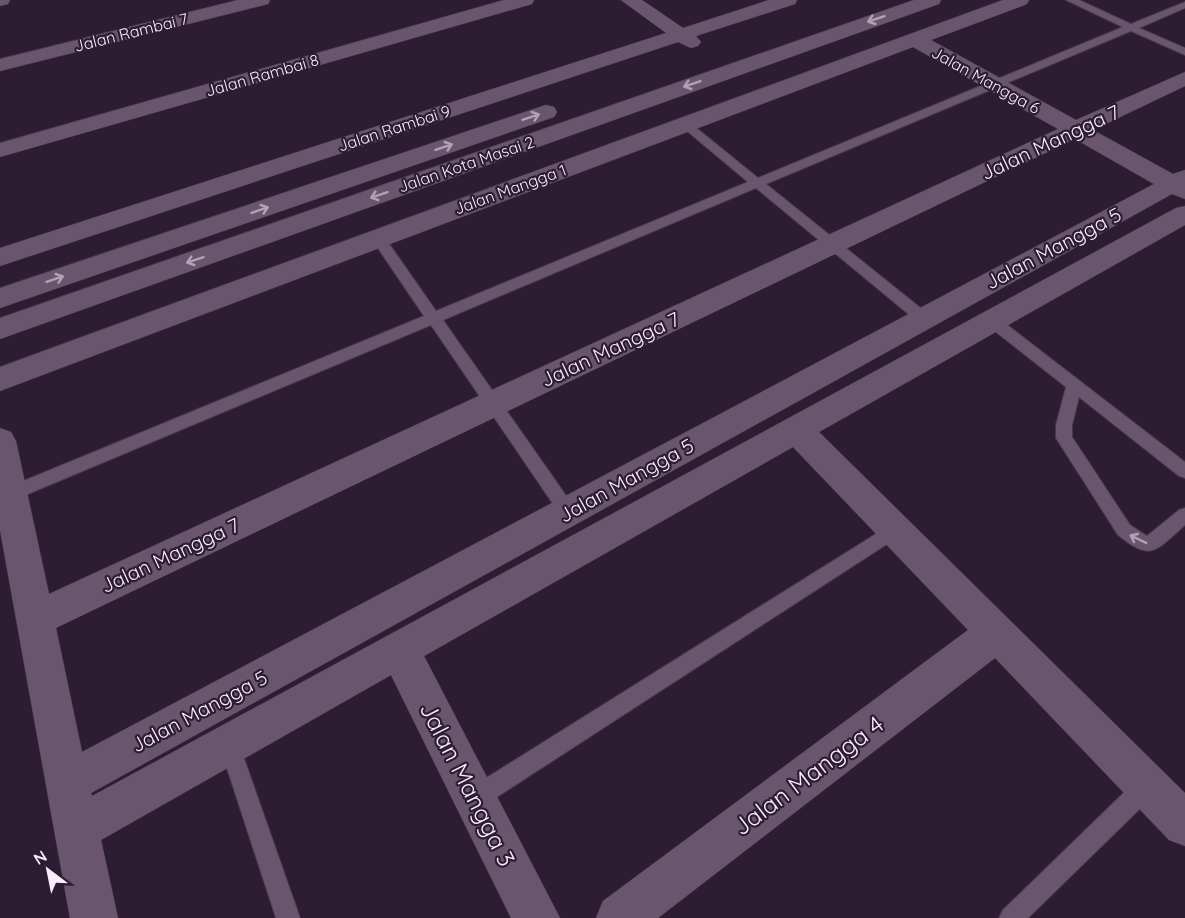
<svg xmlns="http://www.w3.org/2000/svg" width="1185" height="918" viewBox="0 0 1185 918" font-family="Quicksand,sans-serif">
<rect width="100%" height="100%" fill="#2d1d32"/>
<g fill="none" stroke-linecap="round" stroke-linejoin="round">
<!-- service casing -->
<g stroke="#473a4b" stroke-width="2">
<g id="service">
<path d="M1066 0H1079L1131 24 1185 2V8L1139 28 1185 48V55L1131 31 766 184 928 314 930 318 928 322H918L756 188 443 320 574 507 577 512 574 517 568 519 562 517 431 325 16 499 10 501 4 499 1 494 4 489 424 316 371 238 373 235H383L436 311 748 182 681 126V122H689L758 178 1123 27Z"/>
<path d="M992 316 997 317 1185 462V478L1179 476 1079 397 1072 425V437L1130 525 1147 536 1179 510 1185 508V525C1156 550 1152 563 1118 535L1056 438V425L1066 387 987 325 985 321 987 317Z"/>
<path d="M895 522 901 525 904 530 901 535 483 806 475 809 467 806 464 798 467 790Z"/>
<path d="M229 734 236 737 239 744 300 918H276L219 744 222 737Z"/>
<path d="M1147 775 1155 778 1158 786 1155 794 1028 918H999L1003 910 1139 778Z"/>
</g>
</g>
<!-- minor casing -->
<g stroke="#473a4b" stroke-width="1">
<g id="minor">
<path d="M0 0H10L8 4 0 6Z"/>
<path d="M238 0H270L268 4 0 71V59Z"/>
<path d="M504 0H534L532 4 0 157V143Z"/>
<path d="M621 0H642L683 28 769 0H797L795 4 696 36 701 42 698 46 691 48 678 42 0 266V248L666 33Z"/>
<path d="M1003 0H1029L1027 4 931 40 1076 120 1185 72V86L1093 130 1173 174 1185 170V199L1172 194 91 793 92 796 1176 208 1185 206V225L819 432 1185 793V846L1169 840 995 658 658 918H596L603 901 968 630 793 447 424 656 560 918H511L391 675 101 840 118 918H70L0 530V428L11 432 16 441 49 594 1058 129 913 47 0 391V367ZM1075 139 1154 184 82 752 56 628Z"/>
</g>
</g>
<!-- secondary casing -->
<g stroke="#473a4b" stroke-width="1">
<g id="secondary">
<path d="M914 0H941L939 4 0 339V318Z"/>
<path d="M546 105 554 107 557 112 554 117 0 308V288Z"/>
</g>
</g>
<!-- service -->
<use href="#service" fill="#69566e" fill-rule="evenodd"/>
<!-- minor -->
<use href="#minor" fill="#69566e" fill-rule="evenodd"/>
<!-- secondary -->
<use href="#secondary" fill="#69566e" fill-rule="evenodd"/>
</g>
<!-- one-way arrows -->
<defs><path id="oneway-shaft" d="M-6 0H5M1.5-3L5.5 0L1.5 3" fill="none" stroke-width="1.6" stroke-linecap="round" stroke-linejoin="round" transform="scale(1.5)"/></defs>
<g stroke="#b0a2b4">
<use href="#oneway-shaft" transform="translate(876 19) rotate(161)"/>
<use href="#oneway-shaft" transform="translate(692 84) rotate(161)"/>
<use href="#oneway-shaft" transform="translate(531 117) rotate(-19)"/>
<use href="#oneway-shaft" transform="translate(444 147) rotate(-19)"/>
<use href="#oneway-shaft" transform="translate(379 195) rotate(161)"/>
<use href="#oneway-shaft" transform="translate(260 210) rotate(-19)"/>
<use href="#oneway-shaft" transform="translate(195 260) rotate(161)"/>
<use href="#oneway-shaft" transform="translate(55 279) rotate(-19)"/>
<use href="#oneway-shaft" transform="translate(1138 539) rotate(-154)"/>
</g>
<g text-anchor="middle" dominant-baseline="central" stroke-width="4.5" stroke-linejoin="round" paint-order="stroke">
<!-- far-street labels -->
<g font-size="16" fill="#f8edfb" stroke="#2d1d32">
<text transform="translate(131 32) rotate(-14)">Jalan Rambai 7</text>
<text transform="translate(262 75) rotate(-16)">Jalan Rambai 8</text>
<text transform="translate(986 80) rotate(29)">Jalan Mangga 6</text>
<text transform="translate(394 128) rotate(-18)">Jalan Rambai 9</text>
<text transform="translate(466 164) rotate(-19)">Jalan Kota Masai 2</text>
<text transform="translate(510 189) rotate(-20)">Jalan Mangga 1</text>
</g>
<!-- street labels -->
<g font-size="20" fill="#f8edfb" stroke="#2d1d32">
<text transform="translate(1050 142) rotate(-25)">Jalan Mangga 7</text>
<text transform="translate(1053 248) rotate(-28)">Jalan Mangga 5</text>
<text transform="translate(610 349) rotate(-25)">Jalan Mangga 7</text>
<text transform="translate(626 480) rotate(-29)">Jalan Mangga 5</text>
<text transform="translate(170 555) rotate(-25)">Jalan Mangga 7</text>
<text transform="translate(199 711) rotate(-28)">Jalan Mangga 5</text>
</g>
<!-- near-street labels -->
<g font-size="24" fill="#f8edfb" stroke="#2d1d32">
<text transform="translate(808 775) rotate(-37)">Jalan Mangga 4</text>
<text transform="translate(468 784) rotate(63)">Jalan Mangga 3</text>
</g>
</g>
<!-- north arrow -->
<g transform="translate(48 870) rotate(328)" stroke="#2d1d32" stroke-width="4.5" paint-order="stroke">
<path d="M0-4.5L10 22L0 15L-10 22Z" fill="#f8edfb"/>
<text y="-9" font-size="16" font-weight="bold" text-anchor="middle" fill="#f8edfb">N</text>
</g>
</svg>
